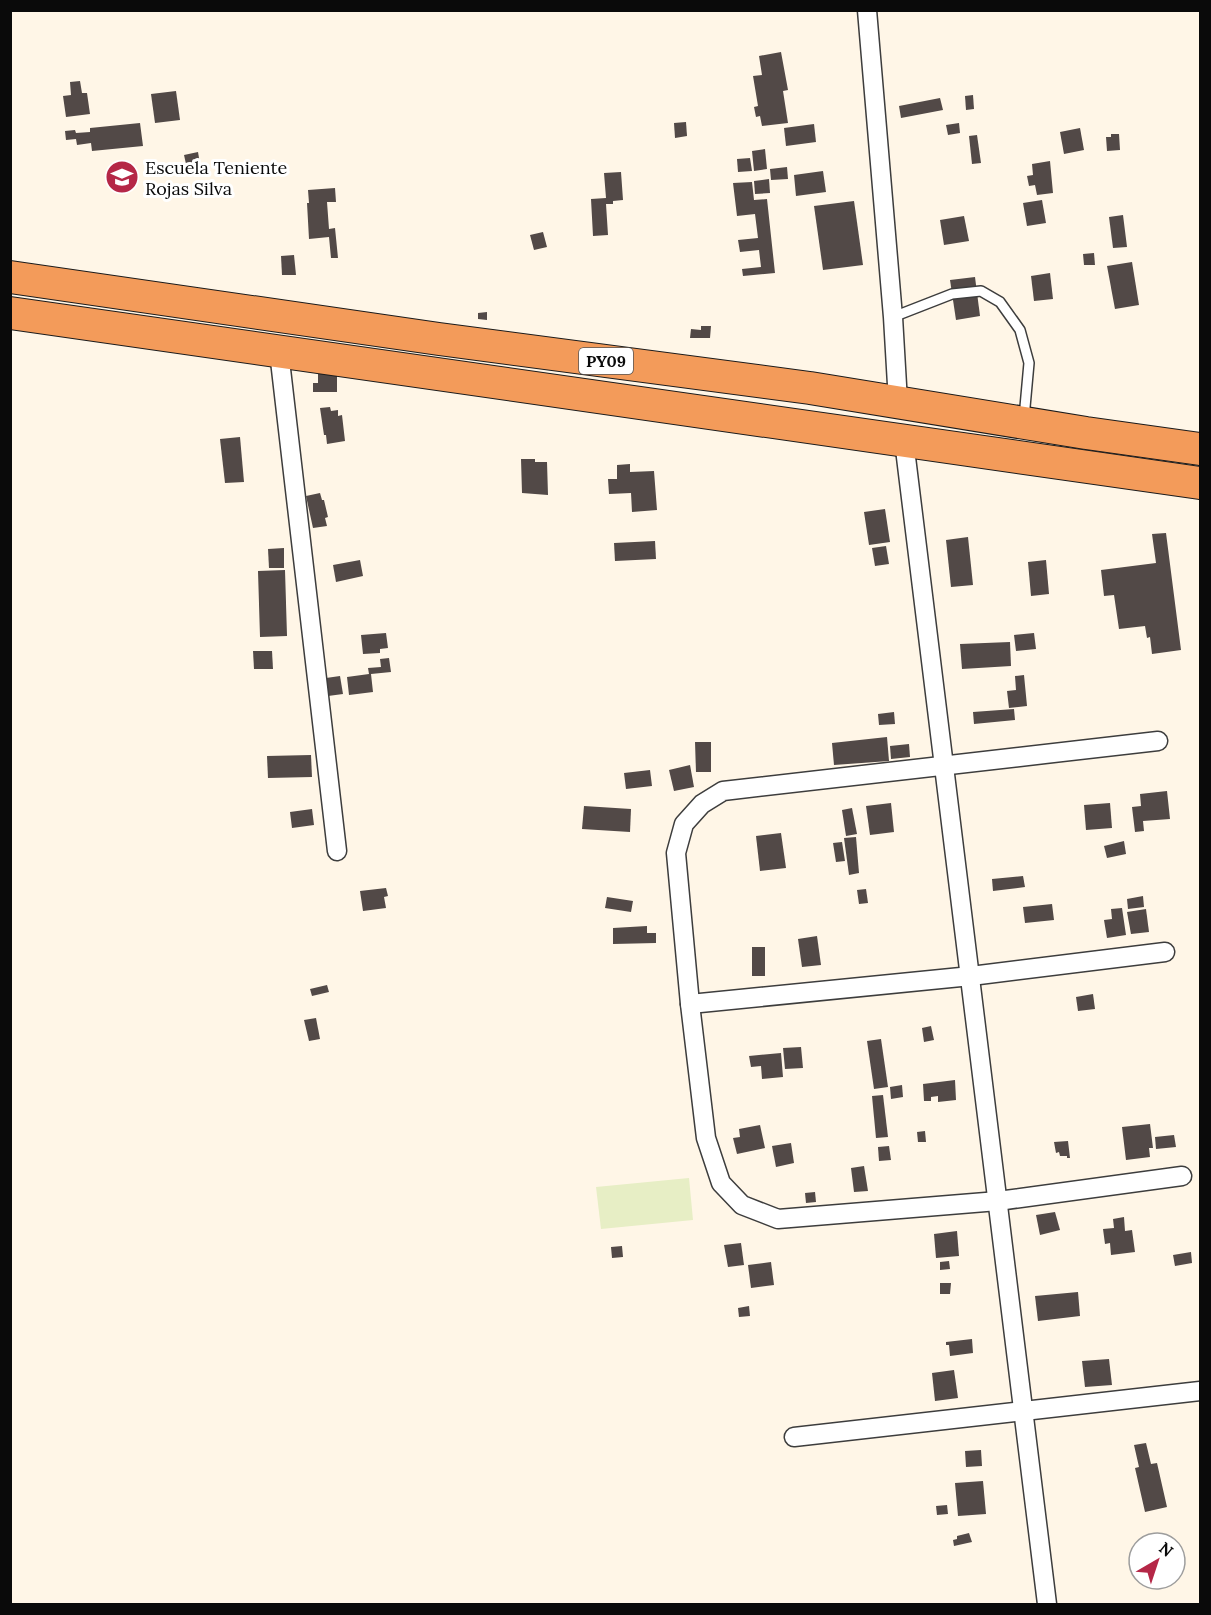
<svg xmlns="http://www.w3.org/2000/svg" width="1211" height="1615" viewBox="0 0 1211 1615" font-family="Lora,serif">
<rect width="100%" height="100%" fill="#fff6e7"/>
<!-- pitch -->
<path fill="#e7eec5" d="M689 1178 693 1220 601 1229 596 1187Z"/>
<!-- building -->
<g fill="#524947">
<path d="M781 52 788 90 783 91 788 123 762 126 760 116 756 117 754 107 758 106 753 76 762 75 759 56Z"/>
<path d="M80 81 82 93H87L90 114 66 117 63 96 71 95 70 82Z"/>
<path d="M176 91 180 120 155 123 151 94Z"/>
<path d="M973 95 974 109 966 110 965 96Z"/>
<path d="M940 98 943 110 901 118 899 106Z"/>
<path d="M686 122 687 136 675 138 674 123Z"/>
<path d="M140 123 143 146 92 151 91 143 77 145 76 139 66 140 65 131 75 130 76 133 90 132V128Z"/>
<path d="M959 123 960 133 948 135 946 125Z"/>
<path d="M814 124 816 142 786 146 784 128Z"/>
<path d="M1080 128 1084 150 1064 154 1060 132Z"/>
<path d="M1111 134H1119L1120 150 1107 151 1106 137H1111Z"/>
<path d="M977 135 981 163 972 164 969 136Z"/>
<path d="M765 149 767 169 754 171 752 151Z"/>
<path d="M198 152 201 170 188 173 184 155Z"/>
<path d="M750 158 752 171 738 172 737 159Z"/>
<path d="M1050 161 1053 193 1037 195 1035 185 1029 186 1027 176 1033 175 1032 164Z"/>
<path d="M787 167 788 179 771 180 770 169Z"/>
<path d="M823 171 826 192 796 196 794 175Z"/>
<path d="M621 172 623 200 613 201V204H606L608 235 593 236 591 199 606 198 604 173Z"/>
<path d="M769 179 770 193 755 194 754 181Z"/>
<path d="M752 182 754 200 767 199 775 273 743 276 742 269 761 267 759 250 740 252 738 240 758 238 755 214 737 216 733 183Z"/>
<path d="M335 188 336 202H327L329 229 335 228 338 258H331L329 237 309 239 307 203H309L308 190Z"/>
<path d="M1042 200 1046 223 1027 226 1023 203Z"/>
<path d="M854 201 863 265 823 270 814 206Z"/>
<path d="M1123 215 1127 247 1113 248 1109 217Z"/>
<path d="M964 216 969 241 944 245 940 220Z"/>
<path d="M543 232 547 247 534 250 530 235Z"/>
<path d="M1094 253 1095 265H1084L1083 254Z"/>
<path d="M294 255 296 275H282L281 256Z"/>
<path d="M1132 262 1139 305 1115 309 1107 266Z"/>
<path d="M1050 273 1053 299 1034 301 1031 276Z"/>
<path d="M975 277 980 316 956 320 950 280Z"/>
<path d="M487 312V320L478 319V313Z"/>
<path d="M701 326H711L710 338H690L691 329 701 330Z"/>
<path d="M318 371 337 372V392H313V383H318Z"/>
<path d="M330 407 331 411 338 410V416L342 415 345 441 327 444 326 435H324L320 408Z"/>
<path d="M240 437 244 482 225 483 220 439Z"/>
<path d="M521 459H535V462H547L548 495 522 493Z"/>
<path d="M630 464V472L654 471 657 510 632 512 631 493 609 494 608 479H617V465Z"/>
<path d="M320 493 322 500H324L328 517 325 518 327 526 313 528 306 496Z"/>
<path d="M885 509 890 542 869 545 864 512Z"/>
<path d="M1166 533 1181 650 1152 654 1150 637 1147 638 1145 626 1119 629 1114 595 1104 596 1101 570 1156 563 1152 534Z"/>
<path d="M968 537 973 585 951 587 946 540Z"/>
<path d="M655 541 656 559 615 561 614 543Z"/>
<path d="M886 546 889 564 875 566 872 548Z"/>
<path d="M284 548V568H269L268 549Z"/>
<path d="M360 560 363 576 336 582 333 565Z"/>
<path d="M1046 560 1049 594 1031 596 1028 562Z"/>
<path d="M285 570 287 636 260 637 258 571Z"/>
<path d="M386 633 388 648 380 649V653L363 654 361 635Z"/>
<path d="M1034 633 1036 649 1016 651 1014 635Z"/>
<path d="M1010 642 1011 666 962 669 960 644Z"/>
<path d="M253 651H272L273 669H254Z"/>
<path d="M389 658 391 672 371 674 373 692 349 695 347 677 369 674 368 668 381 667 380 659Z"/>
<path d="M1024 675 1027 706 1009 708 1007 691 1016 690 1015 676Z"/>
<path d="M340 676 343 694 328 696 326 678Z"/>
<path d="M1014 709 1015 720 974 724 973 712Z"/>
<path d="M894 712 895 724 879 725 878 714Z"/>
<path d="M887 737 889 761 834 765 832 743Z"/>
<path d="M695 742H711V772H696Z"/>
<path d="M909 744 910 757 891 759 890 746Z"/>
<path d="M311 755 312 777 268 778 267 756Z"/>
<path d="M690 765 694 787 674 791 669 770Z"/>
<path d="M650 770 652 786 626 789 624 773Z"/>
<path d="M1167 791 1170 819 1143 821 1144 831 1135 832 1132 807 1141 806 1140 794Z"/>
<path d="M891 803 894 832 870 835 866 806Z"/>
<path d="M1110 803 1112 828 1086 830 1084 805Z"/>
<path d="M584 806 631 809 630 832 582 829Z"/>
<path d="M852 808 857 834 846 836 842 810Z"/>
<path d="M312 809 314 825 292 828 290 812Z"/>
<path d="M781 833 786 868 760 871 756 836Z"/>
<path d="M856 837 859 873 849 875 844 838Z"/>
<path d="M1124 841 1126 854 1107 858 1104 846Z"/>
<path d="M842 842 845 861 836 862 833 843Z"/>
<path d="M1023 876 1025 887 993 891 992 879Z"/>
<path d="M386 888 388 896 384 897 386 908 363 911 360 891Z"/>
<path d="M866 889 868 903 859 904 857 890Z"/>
<path d="M1143 896 1144 907 1128 909 1127 899Z"/>
<path d="M607 897 633 901 631 912 605 908Z"/>
<path d="M1052 904 1054 920 1025 923 1023 907Z"/>
<path d="M1122 908 1126 935 1107 938 1104 920 1112 919 1111 909Z"/>
<path d="M1146 909 1149 932 1131 934 1127 912Z"/>
<path d="M647 926V933H656V943L613 944V928Z"/>
<path d="M817 936 821 965 802 967 798 939Z"/>
<rect x="752" y="947" width="13" height="29"/>
<path d="M327 985 329 992 312 996 310 989Z"/>
<path d="M1093 994 1095 1009 1078 1011 1076 997Z"/>
<path d="M316 1018 320 1039 309 1041 304 1020Z"/>
<path d="M931 1026 934 1040 924 1042 922 1028Z"/>
<path d="M881 1039 888 1087 874 1089 867 1041Z"/>
<path d="M801 1047 803 1068 785 1069 783 1048Z"/>
<path d="M781 1053 783 1077 762 1079 761 1066 751 1067 749 1056Z"/>
<path d="M955 1080 956 1100 938 1102V1096L931 1097V1101H924L923 1084Z"/>
<path d="M902 1085 903 1097 891 1099 890 1087Z"/>
<path d="M883 1095 888 1137 876 1138 872 1096Z"/>
<path d="M1150 1124 1153 1148H1149L1150 1157 1126 1160 1122 1127Z"/>
<path d="M760 1125 765 1148 737 1154 733 1138 740 1137 739 1129Z"/>
<path d="M925 1131 926 1142H918L917 1132Z"/>
<path d="M1174 1135 1176 1147 1156 1149 1155 1137Z"/>
<path d="M1068 1141 1070 1158H1067V1156H1060L1059 1152 1056 1153 1054 1142Z"/>
<path d="M791 1143 794 1163 776 1167 772 1146Z"/>
<path d="M889 1146 891 1160 879 1161 878 1147Z"/>
<path d="M864 1166 868 1191 854 1192 851 1168Z"/>
<path d="M815 1192 816 1202 806 1203 805 1193Z"/>
<path d="M1055 1212 1060 1230 1040 1235 1036 1215Z"/>
<path d="M1124 1217 1125 1231 1132 1230 1135 1252 1111 1255 1110 1243 1105 1244 1103 1229 1114 1228 1113 1219Z"/>
<path d="M957 1231 959 1256 936 1258 934 1234Z"/>
<path d="M741 1243 744 1265 728 1267 724 1245Z"/>
<path d="M622 1246 623 1257 612 1258 611 1247Z"/>
<path d="M1191 1252 1192 1263 1175 1266 1173 1255Z"/>
<path d="M949 1261 950 1269 940 1270V1262Z"/>
<path d="M771 1262 774 1285 751 1288 748 1265Z"/>
<path d="M940 1283H951L950 1294H940Z"/>
<path d="M1078 1292 1080 1316 1038 1321 1035 1296Z"/>
<path d="M749 1306 750 1316 739 1317 738 1308Z"/>
<path d="M972 1339 973 1353 950 1356 949 1345H946V1342Z"/>
<path d="M1109 1359 1112 1385 1085 1387 1082 1361Z"/>
<path d="M954 1370 958 1398 935 1401 932 1373Z"/>
<path d="M1146 1443 1151 1464 1157 1463 1167 1507 1145 1512 1135 1468 1139 1467 1134 1445Z"/>
<path d="M981 1450 982 1466 966 1467 965 1451Z"/>
<path d="M983 1481 986 1514 958 1516 955 1483Z"/>
<path d="M947 1505 948 1514 937 1515 936 1506Z"/>
<path d="M969 1533 972 1542 954 1546 953 1540 957 1539V1536Z"/>
</g>
<g fill="none" stroke-linecap="round" stroke-linejoin="round">
<!-- service casing -->
<g stroke="#3d3d3d" stroke-width="12">
<path id="service" d="M893 317 952 294 981 291 1000 302 1020 330 1029 363 1024 418"/>
</g>
<!-- minor casing -->
<g stroke="#3d3d3d" stroke-width="21">
<g id="minor">
<path d="M867 10 893 317 898 402"/>
<path d="M279 352 337 851"/>
<path d="M904 441 1047 1604"/>
<path d="M1158 741 723 791 702 804 684 824 676 853 690 1004 706 1138 721 1183 742 1205 778 1219 998 1201 1182 1176"/>
<path d="M690 1004 971 976 1165 952"/>
<path d="M794 1437 1200 1391"/>
</g>
</g>
<!-- trunk casing -->
<g stroke="#1b1b1b" stroke-width="34">
<g id="trunk">
<path d="M10 277 439 339 810 388 1086 433 1200 449"/>
<path d="M10 313 1200 483"/>
</g>
</g>
<!-- service -->
<use href="#service" stroke="#fff" stroke-width="9"/>
<!-- minor -->
<use href="#minor" stroke="#fff" stroke-width="18"/>
<!-- trunk -->
<use href="#trunk" stroke="#f39b5a" stroke-width="32"/>
</g>
<!-- icons -->
<defs>
<g id="school-disc" transform="scale(1.725)"><circle r="9.5" fill="#b52747" stroke="#fff"/><path d="M0-5L7-2L0 1L-7-2ZM-4 1L0 2.5L4 1V4Q0 6-4 4Z" fill="#fff"/></g>
</defs>
<g fill-rule="evenodd">
<use href="#school-disc" x="122" y="177"/>
</g>
<g text-anchor="middle" dominant-baseline="central" stroke-width="6" stroke-linejoin="round" paint-order="stroke">
<!-- shield labels -->
<rect fill="#fff" stroke="#545454" stroke-width="1.5" x="579" y="348" width="54" height="26" rx="4.5"/>
<g font-size="16" font-weight="bold" fill="#0a0a0a">
<text x="606" y="361">PY09</text>
</g>
<!-- poi labels -->
<g font-size="18" fill="#0a0a0a" stroke="#fff" text-anchor="start">
<text x="145" y="167">Escuela Teniente<tspan x="145" dy="21">Rojas Silva</tspan></text>
</g>
</g>
<!-- border -->
<rect width="1211" height="1615" fill="none" stroke="#0a0a0a" stroke-width="24"/>
<!-- north arrow -->
<g transform="translate(1157 1561) rotate(39)"><circle r="28" fill="#ffffff" stroke="#9d9d9d" stroke-width="1.5"/>
<path d="M0-4.5L10 22L0 15L-10 22Z" fill="#b52747"/>
<text y="-9" font-size="16" font-weight="bold" text-anchor="middle" fill="#0a0a0a">N</text>
</g>
</svg>
